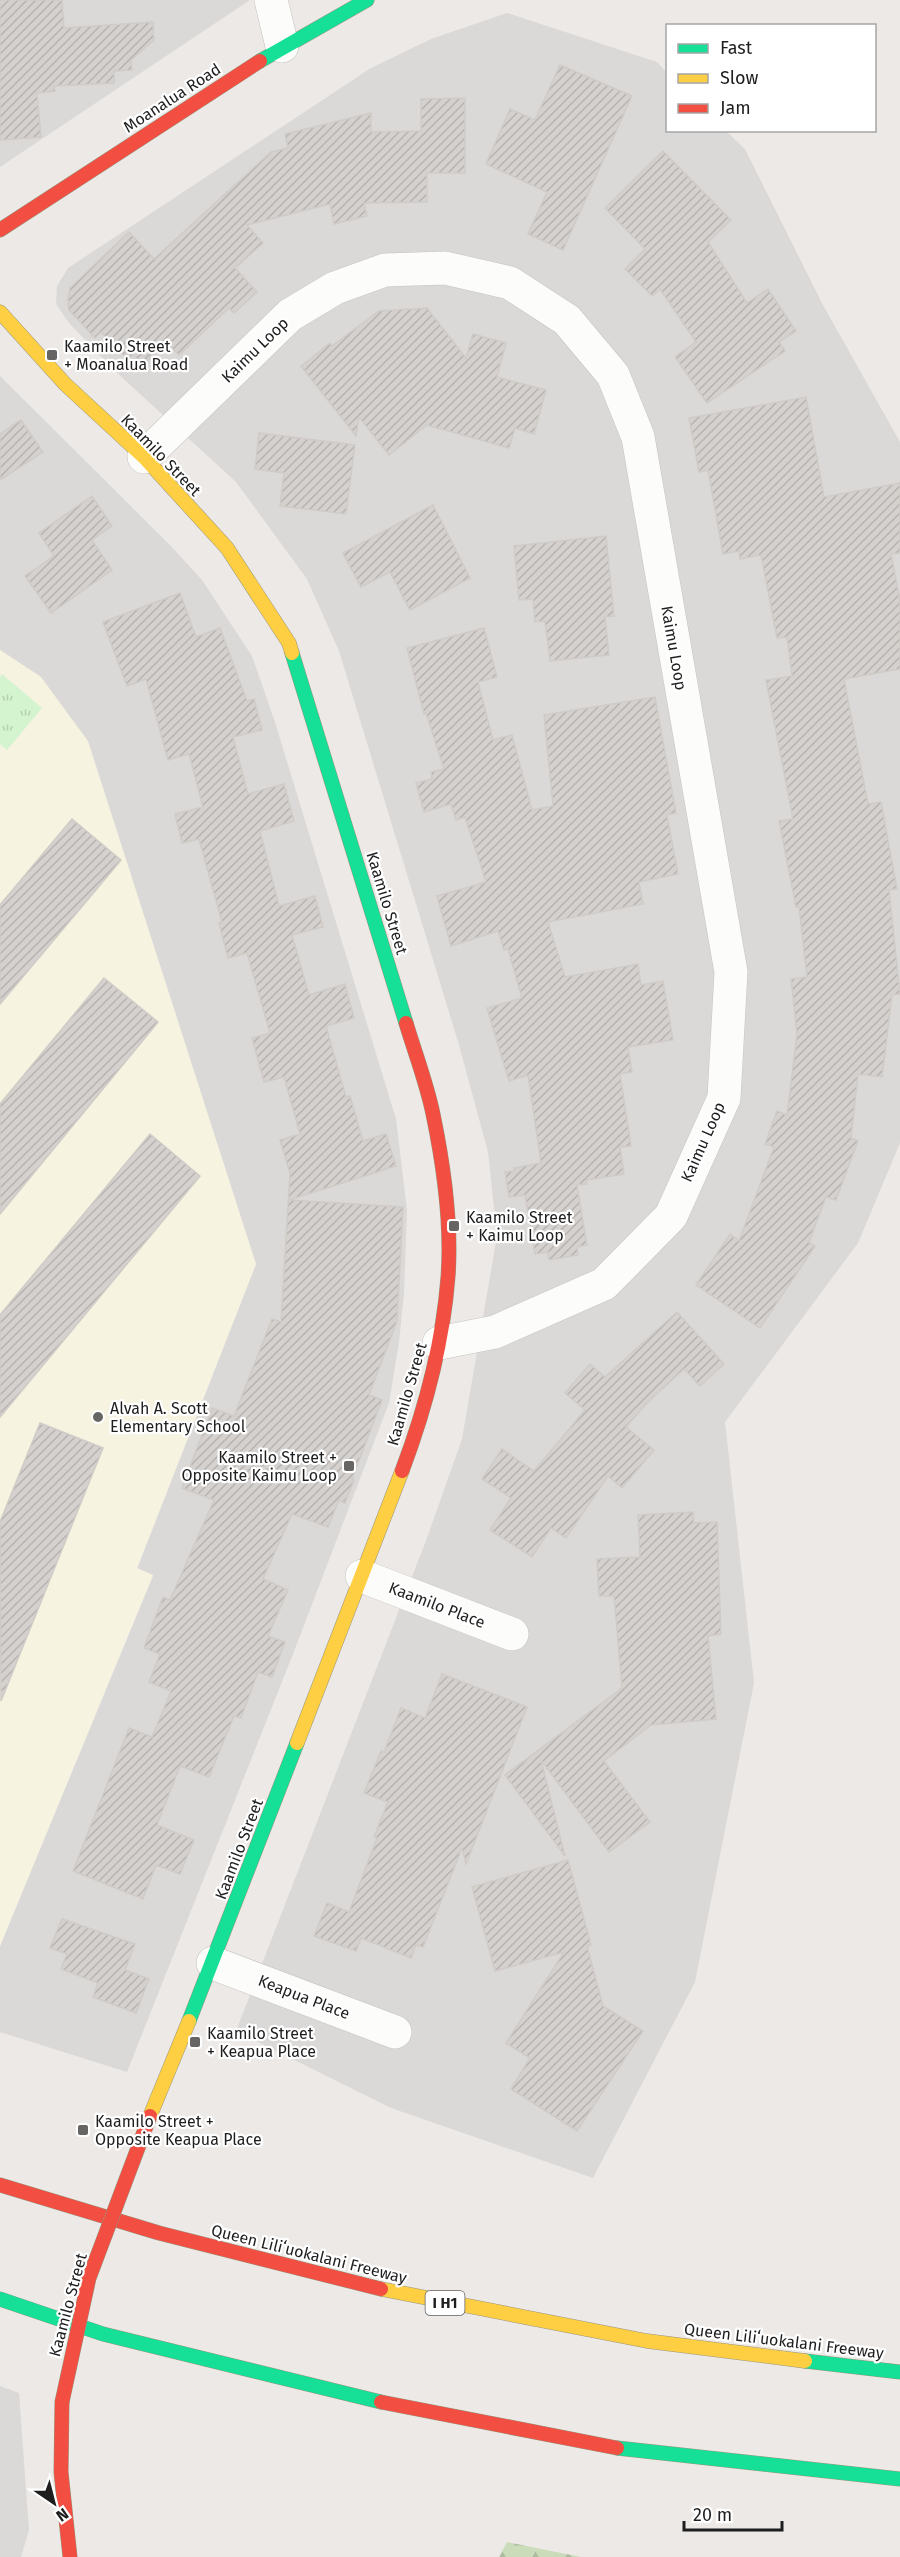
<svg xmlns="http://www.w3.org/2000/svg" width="900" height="2557" viewBox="0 0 900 2557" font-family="'Fira Sans',sans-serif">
<defs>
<pattern id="forest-firs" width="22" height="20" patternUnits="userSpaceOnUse" patternTransform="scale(1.5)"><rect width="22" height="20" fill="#cadcba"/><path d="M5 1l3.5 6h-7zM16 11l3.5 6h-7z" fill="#adbc9f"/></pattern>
<pattern id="park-tufts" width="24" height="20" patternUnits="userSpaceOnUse" patternTransform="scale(1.5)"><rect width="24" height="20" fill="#d4f3cf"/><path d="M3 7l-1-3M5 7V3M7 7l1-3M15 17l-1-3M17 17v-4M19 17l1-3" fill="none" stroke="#b6d0b1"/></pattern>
<pattern id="building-hatch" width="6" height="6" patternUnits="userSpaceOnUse" patternTransform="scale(1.5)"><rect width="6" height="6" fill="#d4d1cf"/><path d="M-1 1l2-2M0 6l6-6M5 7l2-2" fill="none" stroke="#b6b3b1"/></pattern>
</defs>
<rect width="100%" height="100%" fill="#ece9e6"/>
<!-- residential -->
<g fill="#dbd9d8">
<path d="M0 0H250L0 167Z"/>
<path d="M507 13 657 62 667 73 668 130 726 131 745 149 823 305 900 442V1143L858 1243 725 1422 754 1683 695 1982 593 2178 391 2108 236 2031 427 1538 462 1439 497 1236 488 1152 459 1045 339 651 307 579 236 482 115 371 69 323 56 304 57 286 68 268 371 68 431 39Z"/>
<path d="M0 376 171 546 202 580 252 656 274 719 396 1119 407 1210 404 1293 399 1342 389 1403 293 1654 127 2072 0 2032V1946L153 1576 137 1569 256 1264 41 677 0 650Z"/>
<path d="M0 2386 19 2393 29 2530 21 2557H0Z"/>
</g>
<!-- education -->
<path fill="#f6f3e0" d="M0 650 41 677 88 741 256 1264 137 1568 153 1575 0 1946Z"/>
<!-- forest -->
<path fill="url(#forest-firs)" d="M507 2542 581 2557H499Z"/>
<!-- park -->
<path fill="url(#park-tufts)" d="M2 674 42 708 7 750 0 744V677Z"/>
<!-- building -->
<g fill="url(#building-hatch)" stroke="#d0cbc7" stroke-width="1.5">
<path d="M0 0H62L64 28 153 22 154 40 131 60 132 70 114 71V83L54 86 55 91 37 93 41 137 0 140Z"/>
<path d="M560 65 632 96 563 250 528 234 547 192 486 164 510 109 535 120Z"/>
<path d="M465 98V173H427V202L364 203 367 216 334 224 330 204 247 225 263 243 235 268 257 292 234 313 229 308 179 355 167 343 138 370 101 332 95 338 69 310 68 300 70 288 129 232 154 259 271 152 288 148 285 134 371 113V132L421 131V99Z"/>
<path d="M663 151 731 220 708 242 747 303 768 289 796 331 779 342 785 351 707 403 675 357 696 342 660 289 652 296 625 269 645 249 605 208Z"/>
<path d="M427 308 466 358 473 334 506 343 497 377 546 390 534 434 515 428 509 448 427 425 389 455 359 417 356 436 301 366 330 343 332 346 379 311Z"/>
<path d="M806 397 824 497 900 483V553L891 554 900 600V669L844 679 868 804 881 802 897 889 889 890 900 994 892 995 882 1077 858 1074 851 1138 858 1141 836 1200 826 1197 809 1242 815 1246 760 1328 696 1285 730 1234 739 1241 774 1147 765 1144 777 1111 787 1115 797 1034 791 979 807 977 799 907H796L779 821 793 819 766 680 792 676 787 637 777 638 761 555 740 559 739 551 723 554 708 470 699 472 689 418Z"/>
<path d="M21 420 43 452 0 480V434Z"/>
<path d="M259 433 355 445 346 514 280 506 284 473 255 469Z"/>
<path d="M92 496 112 526 92 540 112 570 51 613 25 576 54 556 39 533Z"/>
<path d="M433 505 470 578 410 610 390 572 361 587 343 553Z"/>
<path d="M606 536 614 616 605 617 609 655 550 661 545 621 535 622 533 599 519 600 514 546Z"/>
<path d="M180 593 196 637 220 628 247 701 254 699 262 730 233 737 248 794 284 784 294 821 260 831 279 906 315 896 323 927 292 935 309 995 345 984 354 1018 326 1026 346 1097 350 1096 363 1141 386 1134 396 1166 289 1200 403 1207 397 1321 369 1395 382 1400 352 1479 354 1480 345 1503 339 1500 328 1527 292 1514 263 1579 288 1590 268 1636 285 1642 272 1677 258 1672 241 1718 234 1716 209 1777 180 1766 157 1825 194 1840 180 1874 156 1865 143 1899 73 1871 129 1728 152 1737 171 1691 149 1682 160 1654 144 1648 163 1597 170 1600 214 1500 182 1488 212 1408 234 1416 272 1319 281 1322 290 1173 280 1140 300 1134 284 1077 264 1082 252 1038 270 1033 247 953 228 958 219 923 222 922 199 839 182 843 175 814 203 807 189 754 168 760 146 679 127 686 103 622Z"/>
<path d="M484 628 497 677 478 682 493 740 512 735 532 810 553 806 544 715 655 697 676 813 667 815 678 874 639 882 643 904 548 922 565 977 638 964 641 985 663 981 673 1040 628 1047 632 1072 620 1074 631 1146 620 1147 624 1174 586 1180 587 1184 577 1185 587 1245 577 1247 578 1255 549 1260 548 1252 535 1254 525 1195 509 1197 505 1172 515 1171 514 1168 541 1163 528 1075 509 1081 487 1008 522 998 508 949 504 950 498 931 451 946 437 896 486 882 465 817 456 820 451 804 424 812 416 783 432 779 431 772 444 769 426 713 424 714 407 648Z"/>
<path d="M72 819 121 860 0 1004V905Z"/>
<path d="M104 978 158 1022 0 1214V1104Z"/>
<path d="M150 1134 200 1176 0 1417V1315Z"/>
<path d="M677 1312 724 1364 700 1386 684 1369 648 1402 626 1427 654 1450 622 1488 608 1476 566 1538 551 1528 532 1557 490 1530 511 1498 482 1479 502 1449 534 1471 585 1410 565 1393 590 1364 605 1377Z"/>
<path d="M40 1423 103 1448 1 1701 0 1522Z"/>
<path d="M693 1512 694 1523 717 1522 721 1634 708 1636 716 1719 651 1725 604 1761 650 1822 609 1852 541 1760 565 1856 505 1775 622 1688 614 1596H599L597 1559 640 1557 638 1515Z"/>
<path d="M442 1674 527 1707 466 1864 462 1848 423 1947 416 1945 411 1958 361 1938 356 1951 314 1936 327 1903 349 1912 377 1838 374 1837 388 1802 364 1793 381 1751 384 1752 401 1708 425 1718Z"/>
<path d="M568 1860 591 1945 587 1946 603 2006 643 2031 577 2131 511 2089 530 2058 506 2043 564 1952 495 1971 472 1887Z"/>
<path d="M62 1919 135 1944 125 1970 149 1979 136 2013 93 1997 98 1983 61 1969 67 1954 50 1948Z"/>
</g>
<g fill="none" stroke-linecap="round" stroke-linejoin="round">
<!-- street casing -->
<g stroke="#c5c4c2" stroke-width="34">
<g id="street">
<path d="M271 0 282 46"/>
<path d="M144 457 290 315 335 288 385 270 445 268 510 283 567 320 613 375 638 437 731 972 724 1098 671 1216 604 1284 495 1332 439 1343"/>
<path d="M362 1576 512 1634"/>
<path d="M213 1963 395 2032"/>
</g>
</g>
<!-- fast casing -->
<g stroke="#97957d" stroke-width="15">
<g id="fast">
<path d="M260 61 367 0"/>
<path d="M292 653 406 1023"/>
<path d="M189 2021 297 1743"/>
<path d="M0 2299 103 2334 381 2402"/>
<path d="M805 2361 900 2372"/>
<path d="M617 2448 900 2479"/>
</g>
</g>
<!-- slow casing -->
<g stroke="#97957d" stroke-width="15">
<g id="slow">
<path d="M0 312 65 384 144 457 227 548 289 643 292 653"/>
<path d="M297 1743 402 1471"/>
<path d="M150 2116 189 2021"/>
<path d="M381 2289 647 2341 805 2361"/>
</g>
</g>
<!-- jam casing -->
<g stroke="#97957d" stroke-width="15">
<g id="jam">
<path d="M0 230 260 61"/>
<path d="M402 1471C425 1410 443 1342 448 1277 452 1223 444 1167 433 1114 427 1084 415 1053 406 1023"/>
<path d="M0 2185 159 2233 381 2289"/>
<path d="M62 2402 61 2472 70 2557"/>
<path d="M381 2402 617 2448"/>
</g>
</g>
<!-- street -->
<use href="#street" stroke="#fcfcfb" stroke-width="33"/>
<!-- fast -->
<use href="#fast" stroke="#16e098" stroke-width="14"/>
<!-- slow -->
<use href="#slow" stroke="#ffcf43" stroke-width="14"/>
<!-- jam -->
<use href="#jam" stroke="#f24e42" stroke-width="14"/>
<!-- jam-bridge casing -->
<g stroke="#97957d" stroke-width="15" stroke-linecap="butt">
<path id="jam-bridge" d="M62 2402 89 2278 150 2116"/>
</g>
<!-- jam-bridge -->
<use href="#jam-bridge" stroke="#f24e42" stroke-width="14"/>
</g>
<!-- markers -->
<g fill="#666564" stroke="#fff" stroke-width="2">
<rect x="46" y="349" width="12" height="12" rx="3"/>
<rect x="448" y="1220" width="12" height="12" rx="3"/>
<circle cx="98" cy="1417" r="6"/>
<rect x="343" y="1460" width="12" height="12" rx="3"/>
<rect x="189" y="2036" width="12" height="12" rx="3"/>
<rect x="77" y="2124" width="12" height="12" rx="3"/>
</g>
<g text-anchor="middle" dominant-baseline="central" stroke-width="4.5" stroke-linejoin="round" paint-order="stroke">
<!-- shield labels -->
<rect fill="#fff" stroke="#626262" stroke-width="1.5" x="425.5" y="2291" width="39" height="24" rx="4.5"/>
<g font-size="15" font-weight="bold" fill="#1e1e1e">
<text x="445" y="2303">I H1</text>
</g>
<!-- street labels -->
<g font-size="16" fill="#1e1e1e" stroke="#fff">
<text transform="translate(172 98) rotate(-33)">Moanalua Road</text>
<text transform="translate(255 350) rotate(-44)">Kaimu Loop</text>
<text transform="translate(161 455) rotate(46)">Kaamilo Street</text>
<text transform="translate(674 648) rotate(80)">Kaimu Loop</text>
<text transform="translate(387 903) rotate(73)">Kaamilo Street</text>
<text transform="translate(703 1142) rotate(-66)">Kaimu Loop</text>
<text transform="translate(407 1394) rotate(-74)">Kaamilo Street</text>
<text transform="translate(437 1605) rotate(21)">Kaamilo Place</text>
<text transform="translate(239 1849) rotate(-69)">Kaamilo Street</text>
<text transform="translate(304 1997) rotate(21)">Keapua Place</text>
<text transform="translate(309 2254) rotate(14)">Queen Liliʻuokalani Freeway</text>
<text transform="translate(68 2305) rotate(-75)">Kaamilo Street</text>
<text transform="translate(784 2341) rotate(7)">Queen Liliʻuokalani Freeway</text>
</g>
<!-- poi labels -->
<g font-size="16" fill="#1e1e1e" stroke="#fff" text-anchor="start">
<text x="64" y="346">Kaamilo Street<tspan x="64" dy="18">+ Moanalua Road</tspan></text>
<text x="466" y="1217">Kaamilo Street<tspan x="466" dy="18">+ Kaimu Loop</tspan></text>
<text x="110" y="1408">Alvah A. Scott<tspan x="110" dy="18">Elementary School</tspan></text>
<text x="337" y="1457" text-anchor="end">Kaamilo Street +<tspan x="337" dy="18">Opposite Kaimu Loop</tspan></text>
<text x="207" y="2033">Kaamilo Street<tspan x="207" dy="18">+ Keapua Place</tspan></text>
<text x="95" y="2121">Kaamilo Street +<tspan x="95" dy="18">Opposite Keapua Place</tspan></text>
</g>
</g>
<!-- legend -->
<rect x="666" y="24" width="210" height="108" fill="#ffffff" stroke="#a5a5a5" stroke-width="1.5"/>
<rect x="678" y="44" width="30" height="9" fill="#16e098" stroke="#a5a5a5" stroke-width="1.5"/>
<text x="720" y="54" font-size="18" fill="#1e1e1e">Fast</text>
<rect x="678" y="74" width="30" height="9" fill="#ffcf43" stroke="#a5a5a5" stroke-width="1.5"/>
<text x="720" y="84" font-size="18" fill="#1e1e1e">Slow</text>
<rect x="678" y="104" width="30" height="9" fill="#f24e42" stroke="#a5a5a5" stroke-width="1.5"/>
<text x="720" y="114" font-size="18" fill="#1e1e1e">Jam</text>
<!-- north arrow -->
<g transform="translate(54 2503) rotate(145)" stroke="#ffffff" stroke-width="4.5" paint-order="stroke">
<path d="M0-4.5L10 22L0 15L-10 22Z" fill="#1e1e1e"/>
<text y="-9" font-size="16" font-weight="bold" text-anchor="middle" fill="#1e1e1e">N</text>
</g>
<!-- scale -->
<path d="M684 2521v9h98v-9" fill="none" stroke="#1e1e1e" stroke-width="3"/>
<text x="693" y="2521" font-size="18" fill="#1e1e1e" stroke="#ffffff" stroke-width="4.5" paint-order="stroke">20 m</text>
</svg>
